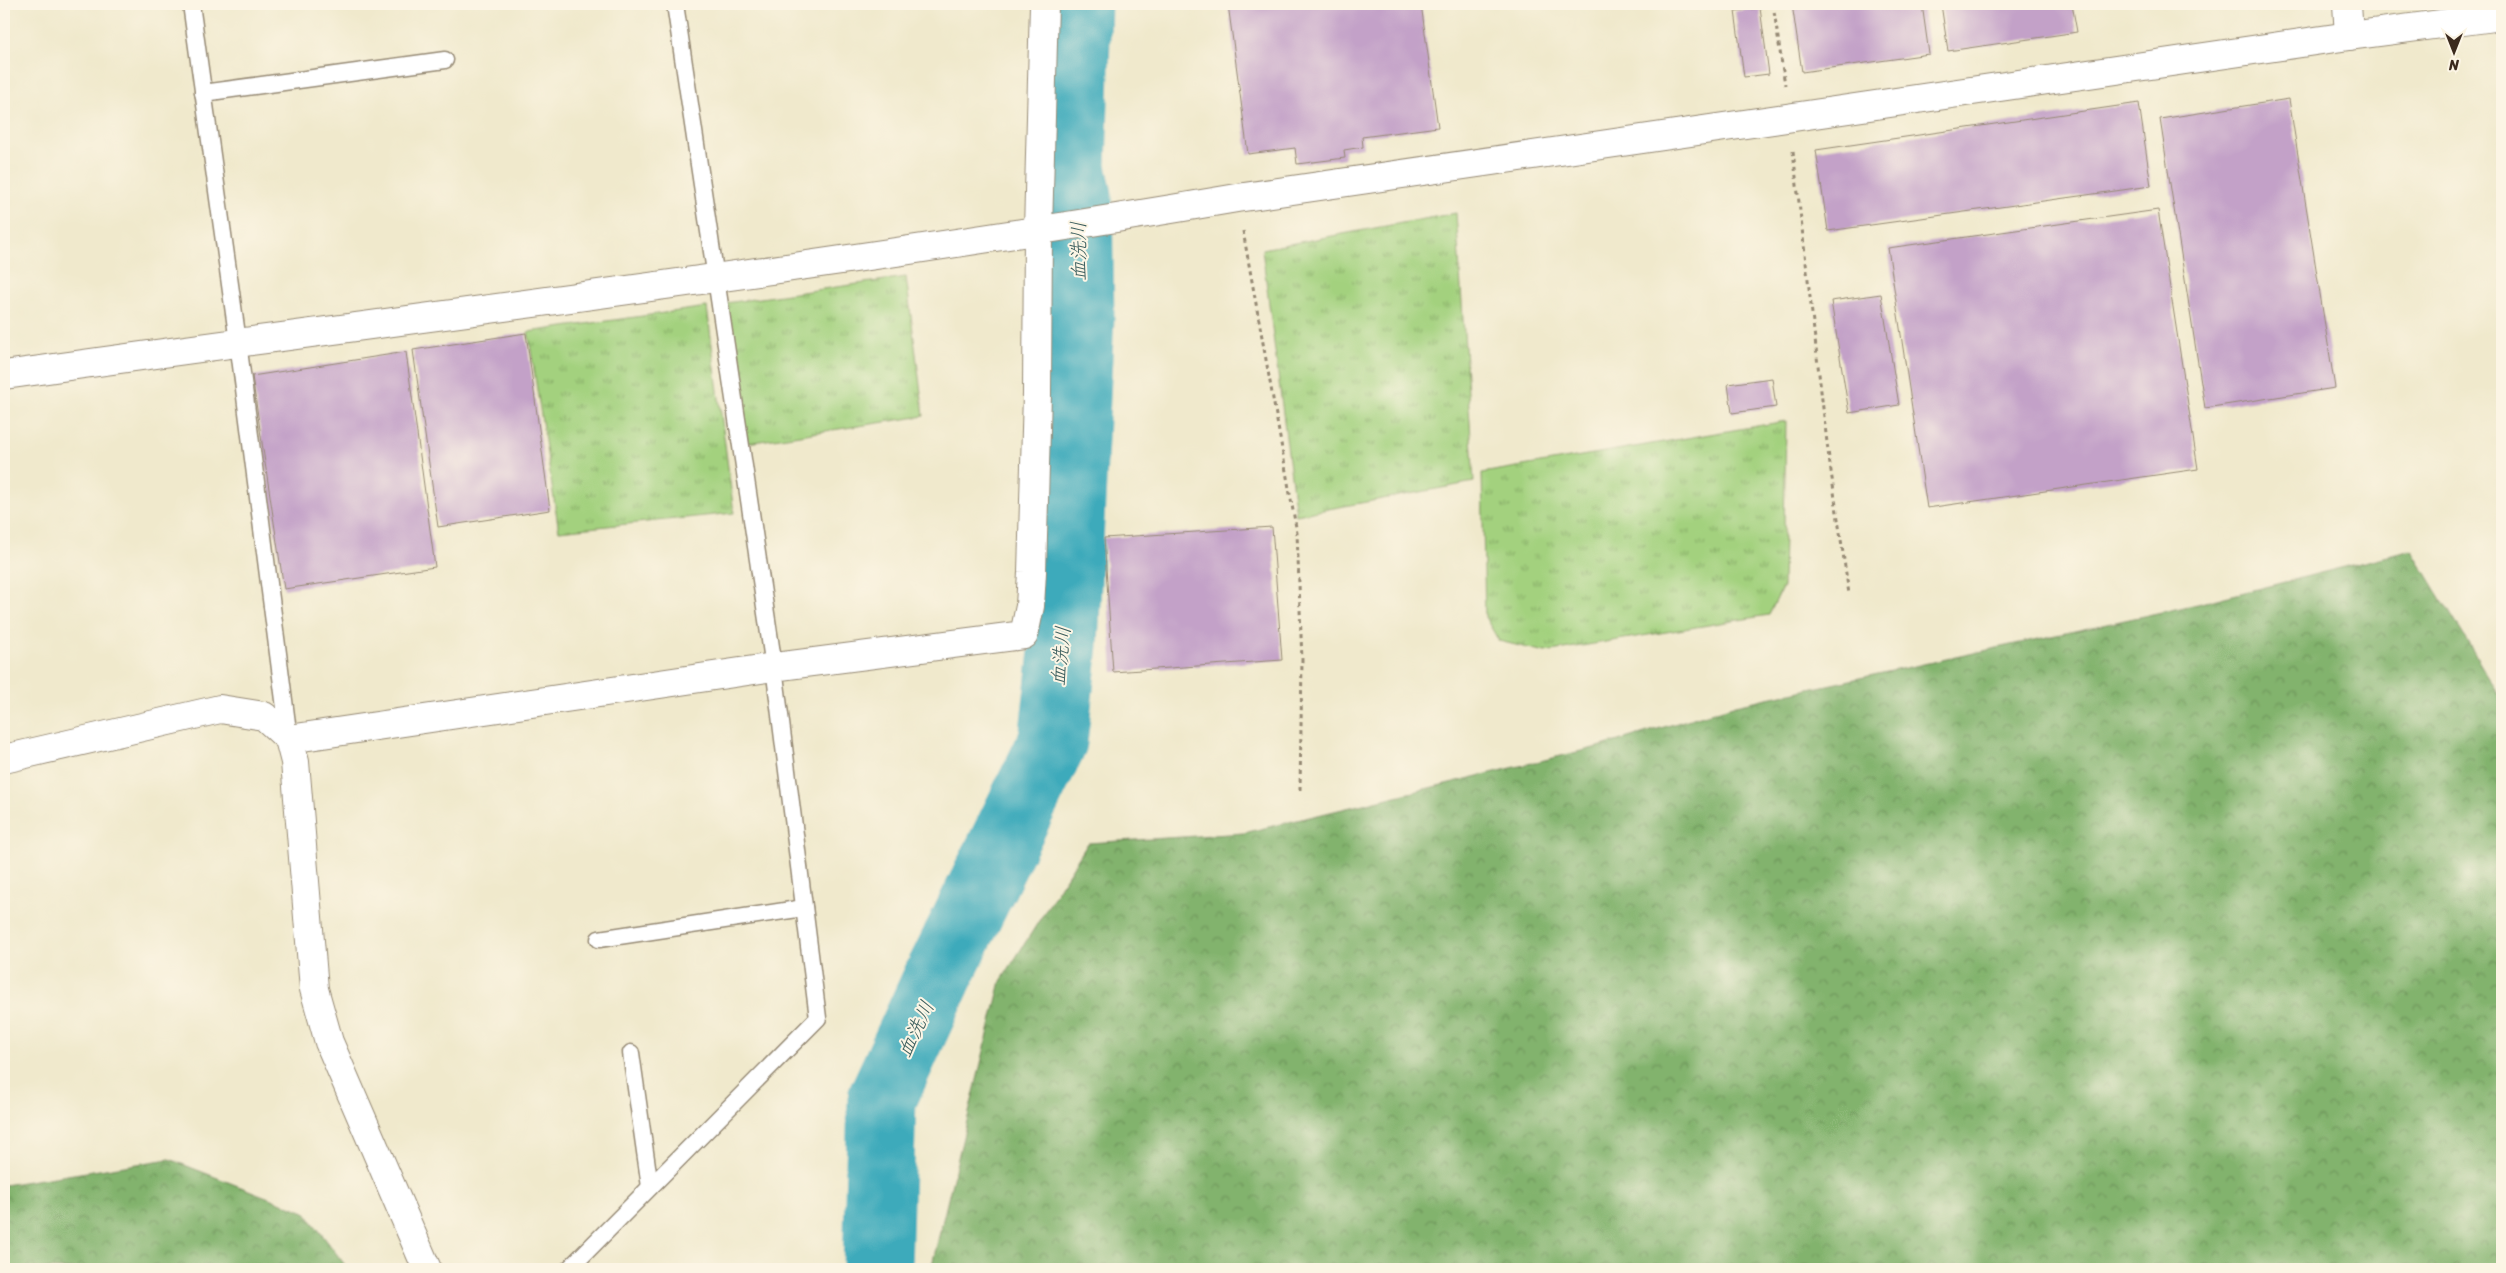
<svg xmlns="http://www.w3.org/2000/svg" width="2506" height="1273" viewBox="0 0 2506 1273" font-family="Sriracha,'Klee One',sans-serif">
<defs>
<pattern id="grass-tufts" width="24" height="20" patternUnits="userSpaceOnUse" patternTransform="scale(1.25)"><rect width="24" height="20" fill="#a3d17e"/><path d="M3 7l-1-3M5 7V3M7 7l1-3M15 17l-1-3M17 17v-4M19 17l1-3" fill="none" stroke="#86aa67"/></pattern>
<pattern id="forest-crowns" width="20" height="18" patternUnits="userSpaceOnUse" patternTransform="scale(1.25)"><rect width="20" height="18" fill="#82b36d"/><path d="M2 6a3 3 0 1 1 6 0M12 15a3 3 0 1 1 6 0" fill="none" stroke="#6c9259"/></pattern>
</defs>
<rect width="100%" height="100%" fill="#fcf5e5"/>
<filter id="ink" filterUnits="userSpaceOnUse"><feTurbulence type="fractalNoise" baseFrequency=".02" numOctaves="2"/><feDisplacementMap in="SourceGraphic" scale="10" xChannelSelector="R" yChannelSelector="G"/><feConvolveMatrix kernelMatrix="1 2 1 2 8 2 1 2 1" color-interpolation-filters="sRGB"/></filter>
<filter id="wash" filterUnits="userSpaceOnUse"><feTurbulence type="fractalNoise" baseFrequency=".0096" numOctaves="4" result="noise"/><feDisplacementMap in="SourceGraphic" scale="20" xChannelSelector="R" yChannelSelector="G"/><feGaussianBlur stdDeviation="1.12" result="paint"/><feColorMatrix in="noise" values="0 0 0 0 0 0 0 0 0 0 0 0 0 0 0 0 0 1.4 0 .05"/><feComposite in="paint" operator="in"/></filter>
<g filter="url(#wash)">
<rect width="100%" height="100%" fill="#f0e9cc"/>
<!-- grass -->
<g fill="url(#grass-tufts)" stroke="#6f7e4e">
<path d="M1456 213 1474 482 1296 515 1262 249Z"/>
<path d="M906 277 924 416 747 443 726 303Z"/>
<path d="M707 307 734 513 559 531 528 332Z"/>
<path d="M1786 421 1783 586 1769 615 1545 652 1499 641 1485 617 1482 473Z"/>
</g>
<!-- forest -->
<g fill="url(#forest-crowns)" stroke="#5e6e46">
<path d="M2412 550 2502 699V1269H931L1001 981 1088 843 1244 833 1602 746 1736 705 2189 606Z"/>
<path d="M169 1159 305 1212 348 1269H4V1185Z"/>
</g>
<g fill="none" stroke-linecap="round" stroke-linejoin="round">
<!-- river -->
<path stroke="#3caabb" stroke-width="69" d="M877 1269 882 1099 938 977 1053 741 1064 644 1080 317 1078 196 1072 168 1077 4"/>
</g>
<g id="blocks">
<!-- building -->
<g fill="#c3a1c8">
<path d="M1228 4H1421L1438 127 1362 137 1363 147 1344 150 1345 158 1297 164 1295 148 1248 154Z"/>
<path d="M1792 4H1922L1929 54 1802 72Z"/>
<path d="M1941 4H2072L2077 32 1948 51Z"/>
<path d="M1760 8 1769 74 1744 77 1735 11Z"/>
<path d="M2289 99 2335 388 2205 408 2160 119Z"/>
<path d="M2139 103 2151 186 1828 231 1816 150Z"/>
<path d="M2158 210 2198 469 1927 508 1888 248Z"/>
<path d="M1881 294 1899 405 1849 413 1831 301Z"/>
<path d="M526 333 550 510 438 527 413 350Z"/>
<path d="M406 352 435 567 284 589 252 376Z"/>
<path d="M1772 378 1776 407 1732 413 1728 384Z"/>
<path d="M1272 527 1282 660 1113 672 1104 538Z"/>
</g>
</g>
</g>
<g filter="url(#ink)">
<use href="#blocks" fill-opacity="0" stroke="#968a75" stroke-width="1"/>
<g fill="none" stroke-linecap="round" stroke-linejoin="round">
<!-- service casing -->
<g stroke="#968a75" stroke-width="19">
<g id="service">
<path d="M191 4 238 342 289 739"/>
<path d="M203 93 445 60"/>
<path d="M599 939 804 908"/>
<path d="M631 1053 650 1187"/>
<path d="M569 1269 818 1018 774 667 675 4"/>
</g>
</g>
<!-- minor casing -->
<g stroke="#968a75" stroke-width="30">
<g id="minor">
<path d="M289 739 774 667 1024 635 1030 606 1032 572 1037 394 1038 230 1044 4"/>
<path d="M4 759 220 709 264 716 289 739 295 762 314 989 329 1042 427 1269"/>
</g>
</g>
<!-- tertiary casing -->
<g stroke="#968a75" stroke-width="30">
<g id="tertiary">
<path d="M2347 4 2349 36"/>
<path d="M4 375C415 317 828 268 1237 198L2349 36 2502 16"/>
</g>
</g>
<!-- path -->
<g stroke="#968a75" stroke-width="3" stroke-dasharray="4 4" stroke-linecap="butt">
<path d="M1773 4 1785 85"/>
<path d="M1793 151 1828 451 1849 594"/>
<path d="M1243 231 1297 533 1302 661 1300 790"/>
</g>
<!-- service -->
<use href="#service" stroke="#fff" stroke-width="16"/>
<!-- minor -->
<use href="#minor" stroke="#fff" stroke-width="28"/>
<!-- tertiary -->
<use href="#tertiary" stroke="#fff" stroke-width="28"/>
</g>
</g>
<g text-anchor="middle" dominant-baseline="central" stroke-width="4" stroke-linejoin="round" paint-order="stroke">
<!-- water labels -->
<g font-size="20" font-style="italic" fill="#3b5d5d" stroke="#fcf5e5">
<text transform="translate(1079 251) rotate(-91)">血洗川</text>
<text transform="translate(1061 656) rotate(-85)">血洗川</text>
<text transform="translate(916 1029) rotate(-65)">血洗川</text>
</g>
</g>
<!-- margin -->
<rect width="2506" height="1273" fill="none" stroke="#fcf5e5" stroke-width="20"/>
<!-- north arrow -->
<g transform="translate(2454 52) rotate(180)" stroke="#fcf5e5" stroke-width="4" paint-order="stroke">
<path d="M0-4L9 19L0 12L-9 19Z" fill="#3b2a1e"/>
<text y="-8" font-size="14" font-weight="bold" text-anchor="middle" fill="#3b2a1e">N</text>
</g>
</svg>
